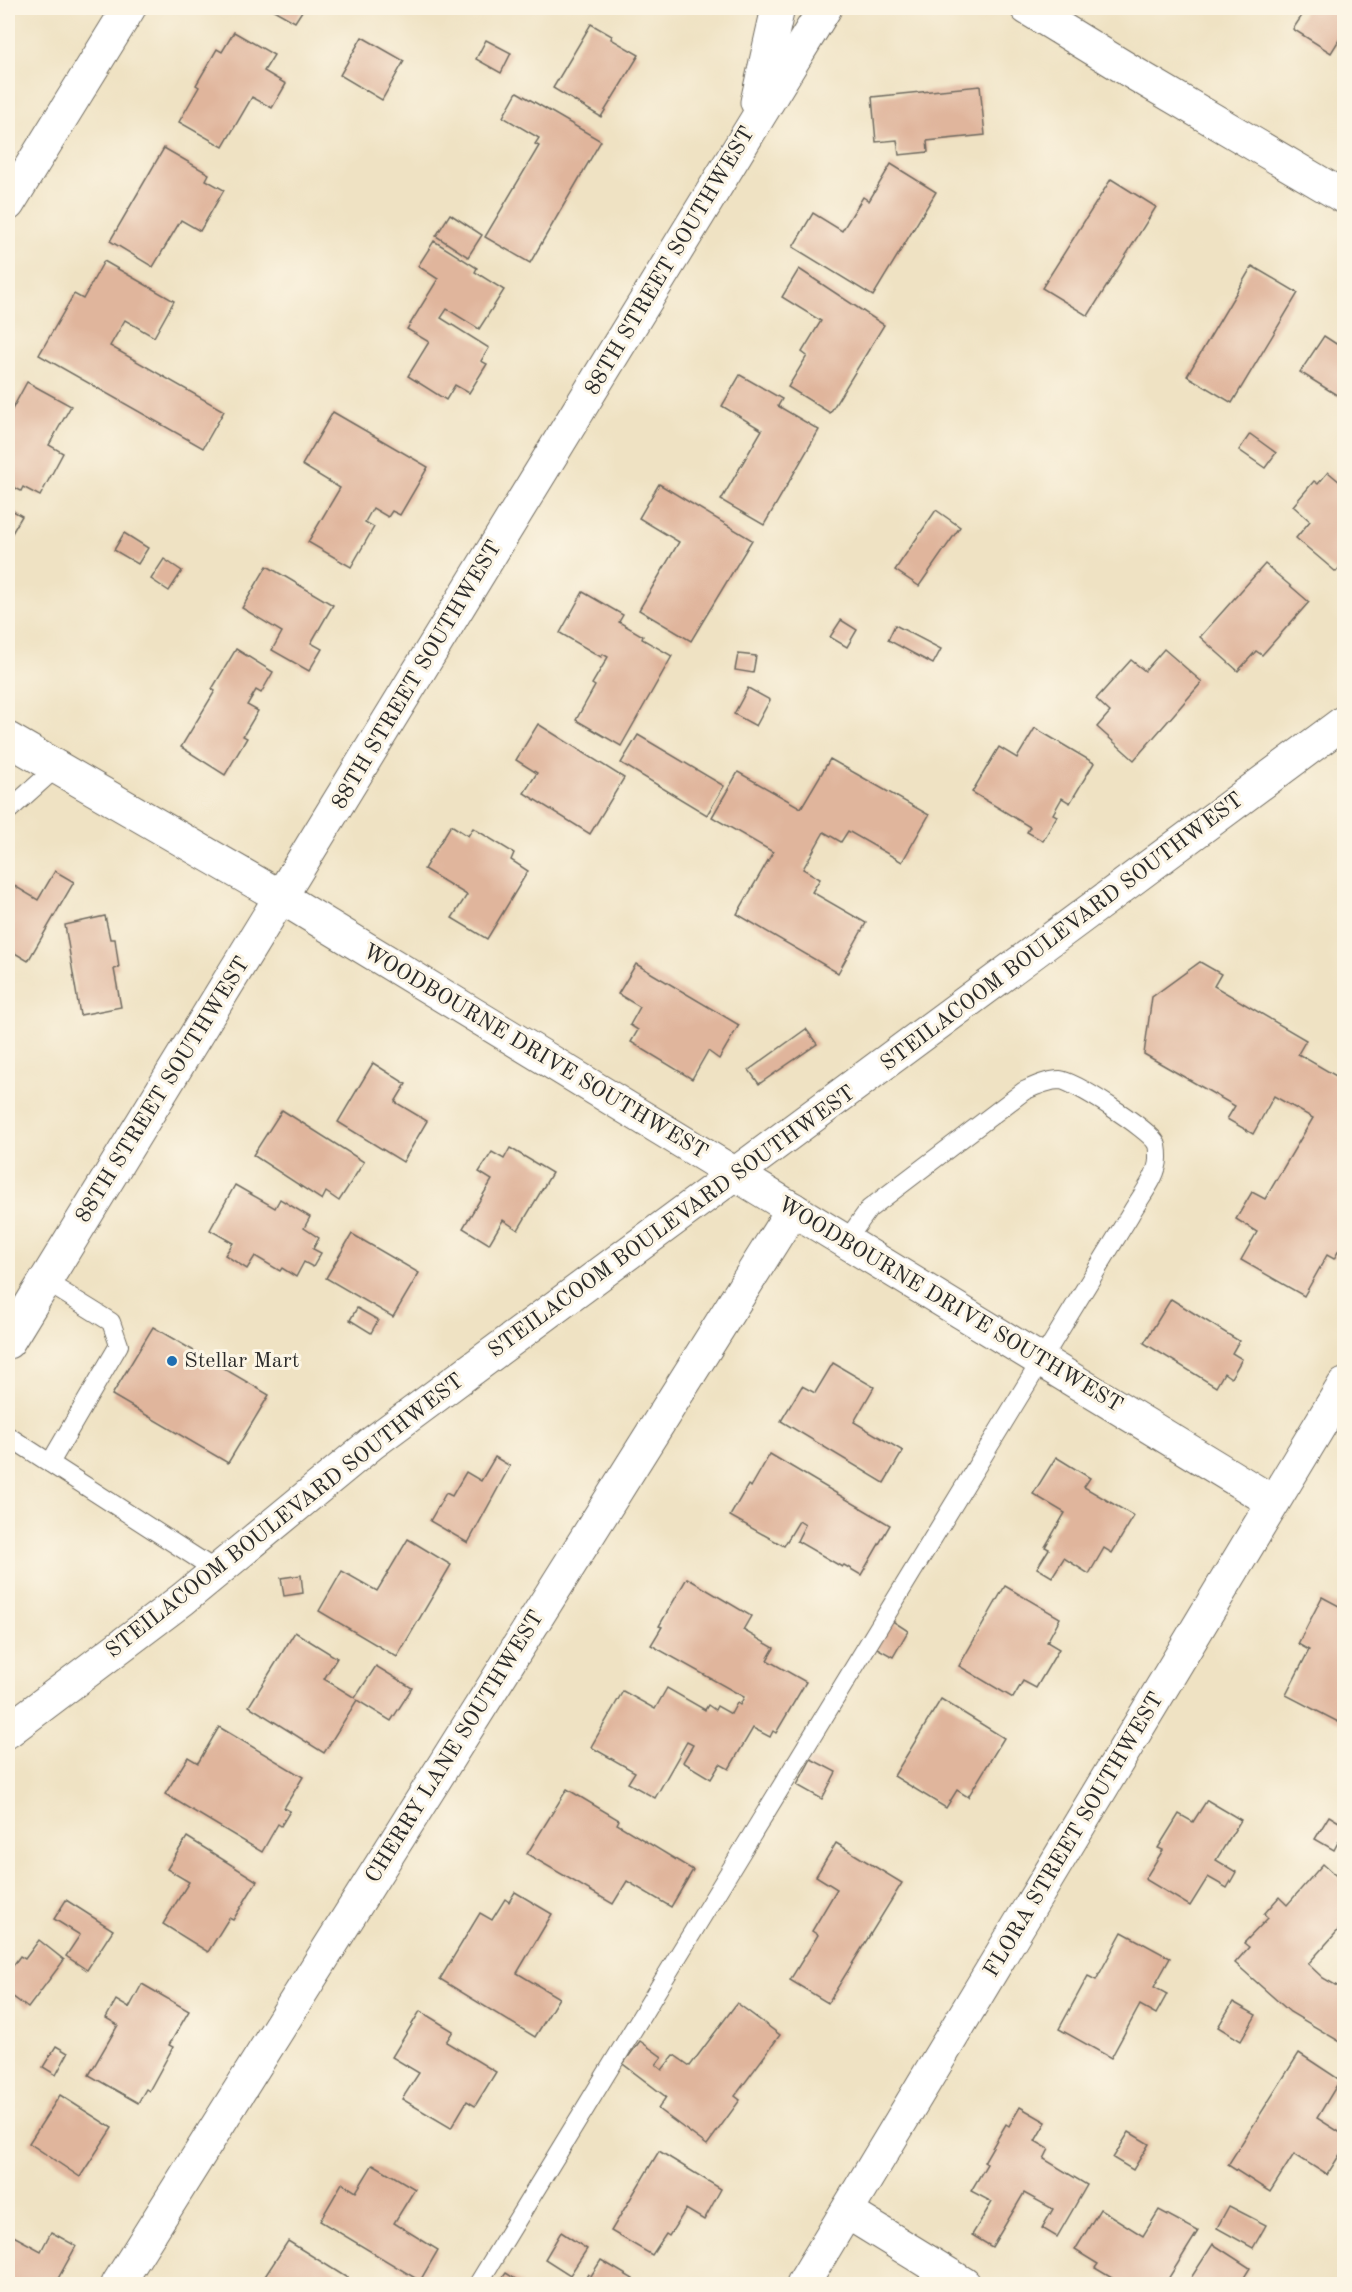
<svg xmlns="http://www.w3.org/2000/svg" width="1352" height="2292" viewBox="0 0 1352 2292" font-family="'Old Standard TT',serif">
<rect width="100%" height="100%" fill="#fcf5e5"/>
<filter id="ink" filterUnits="userSpaceOnUse"><feTurbulence type="fractalNoise" baseFrequency=".0167" numOctaves="2"/><feDisplacementMap in="SourceGraphic" scale="12" xChannelSelector="R" yChannelSelector="G"/><feConvolveMatrix kernelMatrix="1 2 1 2 8 2 1 2 1" color-interpolation-filters="sRGB"/></filter>
<filter id="wash" filterUnits="userSpaceOnUse"><feTurbulence type="fractalNoise" baseFrequency=".008" numOctaves="4" result="noise"/><feDisplacementMap in="SourceGraphic" scale="24" xChannelSelector="R" yChannelSelector="G"/><feGaussianBlur stdDeviation="1.35" result="paint"/><feColorMatrix in="noise" values="0 0 0 0 0 0 0 0 0 0 0 0 0 0 0 0 0 1.4 0 .05"/><feComposite in="paint" operator="in"/></filter>
<g filter="url(#wash)">
<rect width="100%" height="100%" fill="#efe2c3"/>
<g id="blocks">
<!-- building -->
<g fill="#e0b59c">
<path d="M270 8H304L295 22Z"/>
<path d="M1307 8H1344V32L1331 53 1293 29Z"/>
<path d="M591 24 612 36 611 39 639 55 601 117 553 88Z"/>
<path d="M234 32 274 55 264 71 286 84 272 108 252 97 223 147 179 122 199 87 196 85 217 49 222 52Z"/>
<path d="M362 37 404 61 382 100 340 75Z"/>
<path d="M486 40 511 53 501 73 476 59Z"/>
<path d="M980 86 985 135 927 141 928 152 899 155 897 140 876 142 872 97Z"/>
<path d="M517 92 601 141 530 263 485 237 539 146 535 144 539 138 503 117Z"/>
<path d="M164 148 209 174 206 180 224 190 200 231 181 220 153 267 110 241Z"/>
<path d="M891 164 936 192 873 296 793 247 813 213 842 231 863 197 869 201Z"/>
<path d="M1111 179 1156 207 1088 316 1042 288Z"/>
<path d="M450 214 482 235 468 257 436 236Z"/>
<path d="M434 241 477 268 475 272 504 290 479 329 447 309 441 318 489 348 481 361 487 364 469 393 455 385 446 400 408 376 429 342 407 329 438 279 418 266Z"/>
<path d="M104 261 174 301 154 337 125 320 110 346 224 411 203 448 39 355 74 294 83 299Z"/>
<path d="M1252 266 1298 293 1232 403 1187 376Z"/>
<path d="M799 269 884 325 830 413 788 387 807 356 802 352 821 321 782 297Z"/>
<path d="M1324 336 1344 349V396L1343 399 1300 372Z"/>
<path d="M740 375 782 399 778 406 819 430 764 525 721 500 762 430 722 406Z"/>
<path d="M27 382 71 406 49 445 63 453 40 496 23 487 21 491 8 484V417Z"/>
<path d="M333 412 428 467 400 515 392 511 388 517 373 508 365 522 374 527 351 567 308 542 340 488 302 465Z"/>
<path d="M1250 434 1276 453 1265 468 1239 450Z"/>
<path d="M1328 472 1341 483 1344 479V562L1336 572 1296 538 1310 521 1293 506 1314 481 1318 484Z"/>
<path d="M659 484 752 540 691 641 639 610 679 542 639 518Z"/>
<path d="M8 508 22 516 8 540Z"/>
<path d="M936 510 960 527 919 586 895 570Z"/>
<path d="M124 533 148 548 138 564 114 550Z"/>
<path d="M164 559 182 571 169 591 151 579Z"/>
<path d="M1265 564 1309 602 1262 655 1256 651 1238 671 1200 637Z"/>
<path d="M267 566 333 605 311 643 322 649 309 671 272 650 282 632 242 608Z"/>
<path d="M583 592 623 615 619 622 643 636 642 639 672 656 621 746 576 720 595 686 592 684 608 657 603 654 601 657 560 633Z"/>
<path d="M841 620 857 630 847 647 830 637Z"/>
<path d="M895 625 941 649 933 664 888 640Z"/>
<path d="M236 649 273 672 261 693 256 690 247 705 258 711 243 736 247 738 225 775 181 747 215 691 212 689Z"/>
<path d="M1164 649 1202 682 1134 760 1097 727 1110 712 1096 699 1131 660 1145 671Z"/>
<path d="M738 654 756 656 753 673 735 670Z"/>
<path d="M748 688 770 700 756 726 734 714Z"/>
<path d="M538 724 624 778 590 834 524 793 537 773 516 760Z"/>
<path d="M1035 728 1094 763 1070 803 1062 798 1053 814 1057 816 1043 841 1027 832 1030 827 972 792 999 747 1017 758Z"/>
<path d="M638 735 724 786 707 815 621 763Z"/>
<path d="M830 759 929 815 902 862 848 831 841 842 824 832 803 869 820 879 812 892 866 923 838 973 737 914 773 852 712 817 738 772 801 808Z"/>
<path d="M451 825 468 836 473 828 514 853 511 860 528 871 487 939 452 918 467 895 424 869Z"/>
<path d="M55 871 74 882 28 961 8 949V882L38 900Z"/>
<path d="M105 916 110 939H115L119 968 114 969 121 1007 80 1015 65 925Z"/>
<path d="M1200 962 1221 974 1214 986 1306 1040 1298 1054 1336 1076 1344 1061V1241L1334 1259 1327 1255 1304 1296 1241 1260 1257 1232 1236 1219 1252 1192 1265 1199 1313 1118 1274 1096 1253 1134 1227 1119 1235 1106 1144 1054 1152 997Z"/>
<path d="M636 964 739 1025 719 1059 708 1051 692 1079 631 1042 638 1030 630 1025 640 1007 618 994Z"/>
<path d="M806 1029 817 1044 759 1084 749 1070Z"/>
<path d="M373 1063 406 1084 395 1102 427 1121 403 1162 338 1122Z"/>
<path d="M282 1110 364 1162 339 1201 326 1192 322 1200 253 1155Z"/>
<path d="M510 1148 552 1173 518 1230 503 1220 489 1244 463 1228 492 1180 479 1172 492 1152 504 1159Z"/>
<path d="M235 1185 275 1208 280 1199 310 1217 304 1228 319 1238 313 1249 321 1253 313 1267 304 1262 296 1277 282 1268 280 1271 255 1256 247 1269 225 1255 233 1243 210 1230Z"/>
<path d="M352 1234 419 1273 393 1317 326 1278Z"/>
<path d="M1171 1299 1239 1341 1232 1353 1242 1359 1231 1378 1224 1373 1216 1387 1144 1343Z"/>
<path d="M357 1308 378 1320 371 1333 350 1320Z"/>
<path d="M153 1327 269 1395 228 1463 112 1395Z"/>
<path d="M833 1363 874 1387 854 1422 903 1451 884 1483 781 1421 802 1386 815 1393Z"/>
<path d="M770 1454 890 1525 861 1575 844 1565 842 1567 797 1541 805 1525 799 1521 784 1546 730 1516 748 1485 751 1487Z"/>
<path d="M495 1457 510 1466 468 1543 430 1521 446 1493 452 1496 466 1472 481 1481Z"/>
<path d="M1056 1457 1090 1478 1084 1487 1134 1516 1112 1553 1104 1548 1089 1574 1064 1558 1052 1577 1037 1568 1049 1549 1045 1547 1065 1513 1033 1494Z"/>
<path d="M408 1539 451 1565 397 1657 319 1611 342 1571 377 1591Z"/>
<path d="M301 1575 303 1593 284 1596 281 1578Z"/>
<path d="M687 1578 751 1616 743 1630 774 1648 767 1660 806 1682 776 1733 773 1731 770 1737 753 1728 729 1769 720 1764 711 1779 683 1762 693 1745 687 1742 655 1798 628 1783 635 1772 591 1747 623 1691 655 1709 667 1688 705 1710 708 1705 715 1710 717 1706 731 1714 737 1703 740 1705 744 1697 651 1645 662 1627 659 1626Z"/>
<path d="M1005 1586 1060 1618 1047 1642 1059 1649 1036 1688 1023 1681 1013 1698 959 1666Z"/>
<path d="M1322 1597 1341 1607 1340 1609 1344 1611V1725L1286 1695 1309 1650 1298 1644Z"/>
<path d="M891 1620 908 1631 893 1657 875 1647Z"/>
<path d="M295 1632 337 1658 324 1679 355 1698 376 1666 412 1688 391 1721 357 1700 324 1753 249 1706Z"/>
<path d="M941 1699 1004 1738 968 1797 957 1790 946 1808 894 1776Z"/>
<path d="M219 1727 303 1777 284 1808 290 1811 281 1826 278 1824 262 1852 165 1794 188 1757 198 1763Z"/>
<path d="M811 1759 836 1772 822 1799 797 1785Z"/>
<path d="M567 1789 619 1820 617 1824 693 1870 671 1907 627 1881 613 1904 527 1854Z"/>
<path d="M1207 1800 1241 1820 1216 1860 1236 1872 1227 1888 1208 1877 1190 1906 1145 1879 1163 1850 1158 1848 1179 1814 1193 1822Z"/>
<path d="M1329 1816 1344 1825V1831L1334 1850 1315 1839Z"/>
<path d="M187 1837 257 1881 233 1920 229 1918 208 1952 163 1924 189 1882 167 1869Z"/>
<path d="M836 1843 902 1883 828 2003 790 1980 818 1935 812 1931 837 1889 816 1876Z"/>
<path d="M1323 1864 1344 1883V1924L1308 1964 1323 1978 1344 1990V2039L1342 2043 1290 2012 1235 1963 1249 1947 1244 1943 1268 1918 1264 1914 1279 1897 1287 1905Z"/>
<path d="M515 1892 552 1914 517 1973 559 1998 535 2037 440 1979 480 1913 492 1920 505 1899 509 1902Z"/>
<path d="M66 1900 113 1930 87 1970 66 1956 80 1935 54 1919Z"/>
<path d="M1122 1932 1170 1958 1154 1987 1167 1994 1156 2014 1140 2005 1111 2058 1059 2029 1088 1976 1096 1980Z"/>
<path d="M39 1940 64 1960 28 2008 8 1993V1973L20 1956 25 1959Z"/>
<path d="M142 1984 189 2011 169 2045 173 2047 149 2091 146 2089 138 2103 89 2075 118 2025 106 2018 116 2000 129 2008Z"/>
<path d="M1233 2002 1256 2015 1241 2041 1218 2027Z"/>
<path d="M737 2003 780 2035 735 2096 740 2100 707 2145 658 2109 666 2097 623 2064 640 2041 662 2057 656 2065 662 2070 674 2055 690 2066Z"/>
<path d="M420 2011 453 2031 446 2042 496 2072 475 2106 467 2101 451 2128 402 2099 419 2073 392 2057Z"/>
<path d="M56 2046 68 2053 56 2075 43 2067Z"/>
<path d="M1299 2053 1340 2080 1317 2118 1344 2135V2148L1327 2175 1294 2154 1270 2192 1228 2165Z"/>
<path d="M60 2095 112 2128 80 2177 29 2143Z"/>
<path d="M1020 2107 1046 2122 1035 2141 1049 2149 1044 2159 1087 2185 1057 2237 1042 2228 1053 2209 1024 2193 992 2247 972 2235 992 2202 971 2191 987 2164 984 2162 1006 2124 1009 2126Z"/>
<path d="M1129 2132 1149 2144 1133 2170 1113 2158Z"/>
<path d="M659 2151 721 2189 704 2220 686 2209 669 2236 666 2234 652 2255 611 2231Z"/>
<path d="M373 2164 415 2189 394 2223 438 2250 420 2281 320 2221 342 2183 356 2192Z"/>
<path d="M1229 2206 1266 2225 1253 2248 1217 2228Z"/>
<path d="M1100 2209 1143 2236 1159 2210 1198 2231 1165 2284H1122L1095 2268 1098 2264 1075 2250Z"/>
<path d="M51 2232 76 2246 55 2284H8V2233L41 2251Z"/>
<path d="M561 2232 587 2249 570 2275 545 2259Z"/>
<path d="M288 2241 357 2284H260Z"/>
<path d="M1213 2244 1250 2268 1240 2284H1187Z"/>
<path d="M601 2260 633 2279 630 2284H582L588 2274 591 2276Z"/>
<path d="M506 2273 523 2284H498Z"/>
</g>
</g>
</g>
<g filter="url(#ink)">
<use href="#blocks" fill-opacity="0" stroke="#706b60" stroke-width="1.5"/>
<g fill="none" stroke-linecap="round" stroke-linejoin="round">
<!-- service casing -->
<g stroke="#706b60" stroke-width="20">
<g id="service">
<path d="M8 811 57 767"/>
<path d="M45 1281 111 1322 119 1345 50 1463"/>
<path d="M8 1436 217 1571"/>
<path d="M478 2284 1130 1215C1139 1198 1159 1176 1158 1157 1158 1153 1158 1146 1156 1143 1150 1130 1074 1081 1060 1080 1048 1080 1035 1086 1024 1091L869 1209 846 1241"/>
</g>
</g>
<!-- minor casing -->
<g stroke="#706b60" stroke-width="35">
<g id="minor">
<path d="M8 204 129 8"/>
<path d="M8 739 281 897 1273 1502"/>
<path d="M847 2212 964 2284"/>
<path d="M118 2284 793 1209"/>
<path d="M803 2284 1344 1385"/>
</g>
</g>
<!-- tertiary casing -->
<g stroke="#706b60" stroke-width="35">
<path id="tertiary" d="M1027 8 1135 74 1344 197"/>
</g>
<!-- secondary casing -->
<g stroke="#706b60" stroke-width="35">
<path id="secondary" d="M8 1731 183 1599 371 1444 1344 722"/>
</g>
<!-- primary casing -->
<g stroke="#706b60" stroke-width="35">
<g id="primary">
<path d="M757 102 778 8"/>
<path d="M8 1342 825 8"/>
</g>
</g>
<!-- service -->
<use href="#service" stroke="#fff" stroke-width="18"/>
<!-- minor -->
<use href="#minor" stroke="#fff" stroke-width="33"/>
<!-- tertiary -->
<use href="#tertiary" stroke="#fff" stroke-width="33"/>
<!-- secondary -->
<use href="#secondary" stroke="#fff" stroke-width="33"/>
<!-- primary -->
<use href="#primary" stroke="#fff" stroke-width="33"/>
</g>
</g>
<!-- markers -->
<circle fill="#1f6fb2" stroke="#fcf5e5" stroke-width="2" cx="172" cy="1361" r="6"/>
<g text-anchor="middle" dominant-baseline="central" stroke-width="6" stroke-linejoin="round" paint-order="stroke">
<!-- street labels -->
<g font-size="22" fill="#2b2b2b" stroke="#fcf5e5">
<text transform="translate(670 261) rotate(-59)">88TH STREET SOUTHWEST</text>
<text transform="translate(417 675) rotate(-59)">88TH STREET SOUTHWEST</text>
<text transform="translate(1062 932) rotate(-37)">STEILACOOM BOULEVARD SOUTHWEST</text>
<text transform="translate(535 1052) rotate(31)">WOODBOURNE DRIVE SOUTHWEST</text>
<text transform="translate(163 1090) rotate(-58)">88TH STREET SOUTHWEST</text>
<text transform="translate(672 1222) rotate(-36)">STEILACOOM BOULEVARD SOUTHWEST</text>
<text transform="translate(950 1305) rotate(31)">WOODBOURNE DRIVE SOUTHWEST</text>
<text transform="translate(285 1516) rotate(-38)">STEILACOOM BOULEVARD SOUTHWEST</text>
<text transform="translate(455 1747) rotate(-58)">CHERRY LANE SOUTHWEST</text>
<text transform="translate(1074 1835) rotate(-59)">FLORA STREET SOUTHWEST</text>
</g>
<!-- poi labels -->
<g font-size="22" fill="#2b2b2b" stroke="#fcf5e5" text-anchor="start">
<text x="184" y="1361">Stellar Mart</text>
</g>
</g>
<!-- margin -->
<rect width="1352" height="2292" fill="none" stroke="#fcf5e5" stroke-width="30"/>
</svg>
